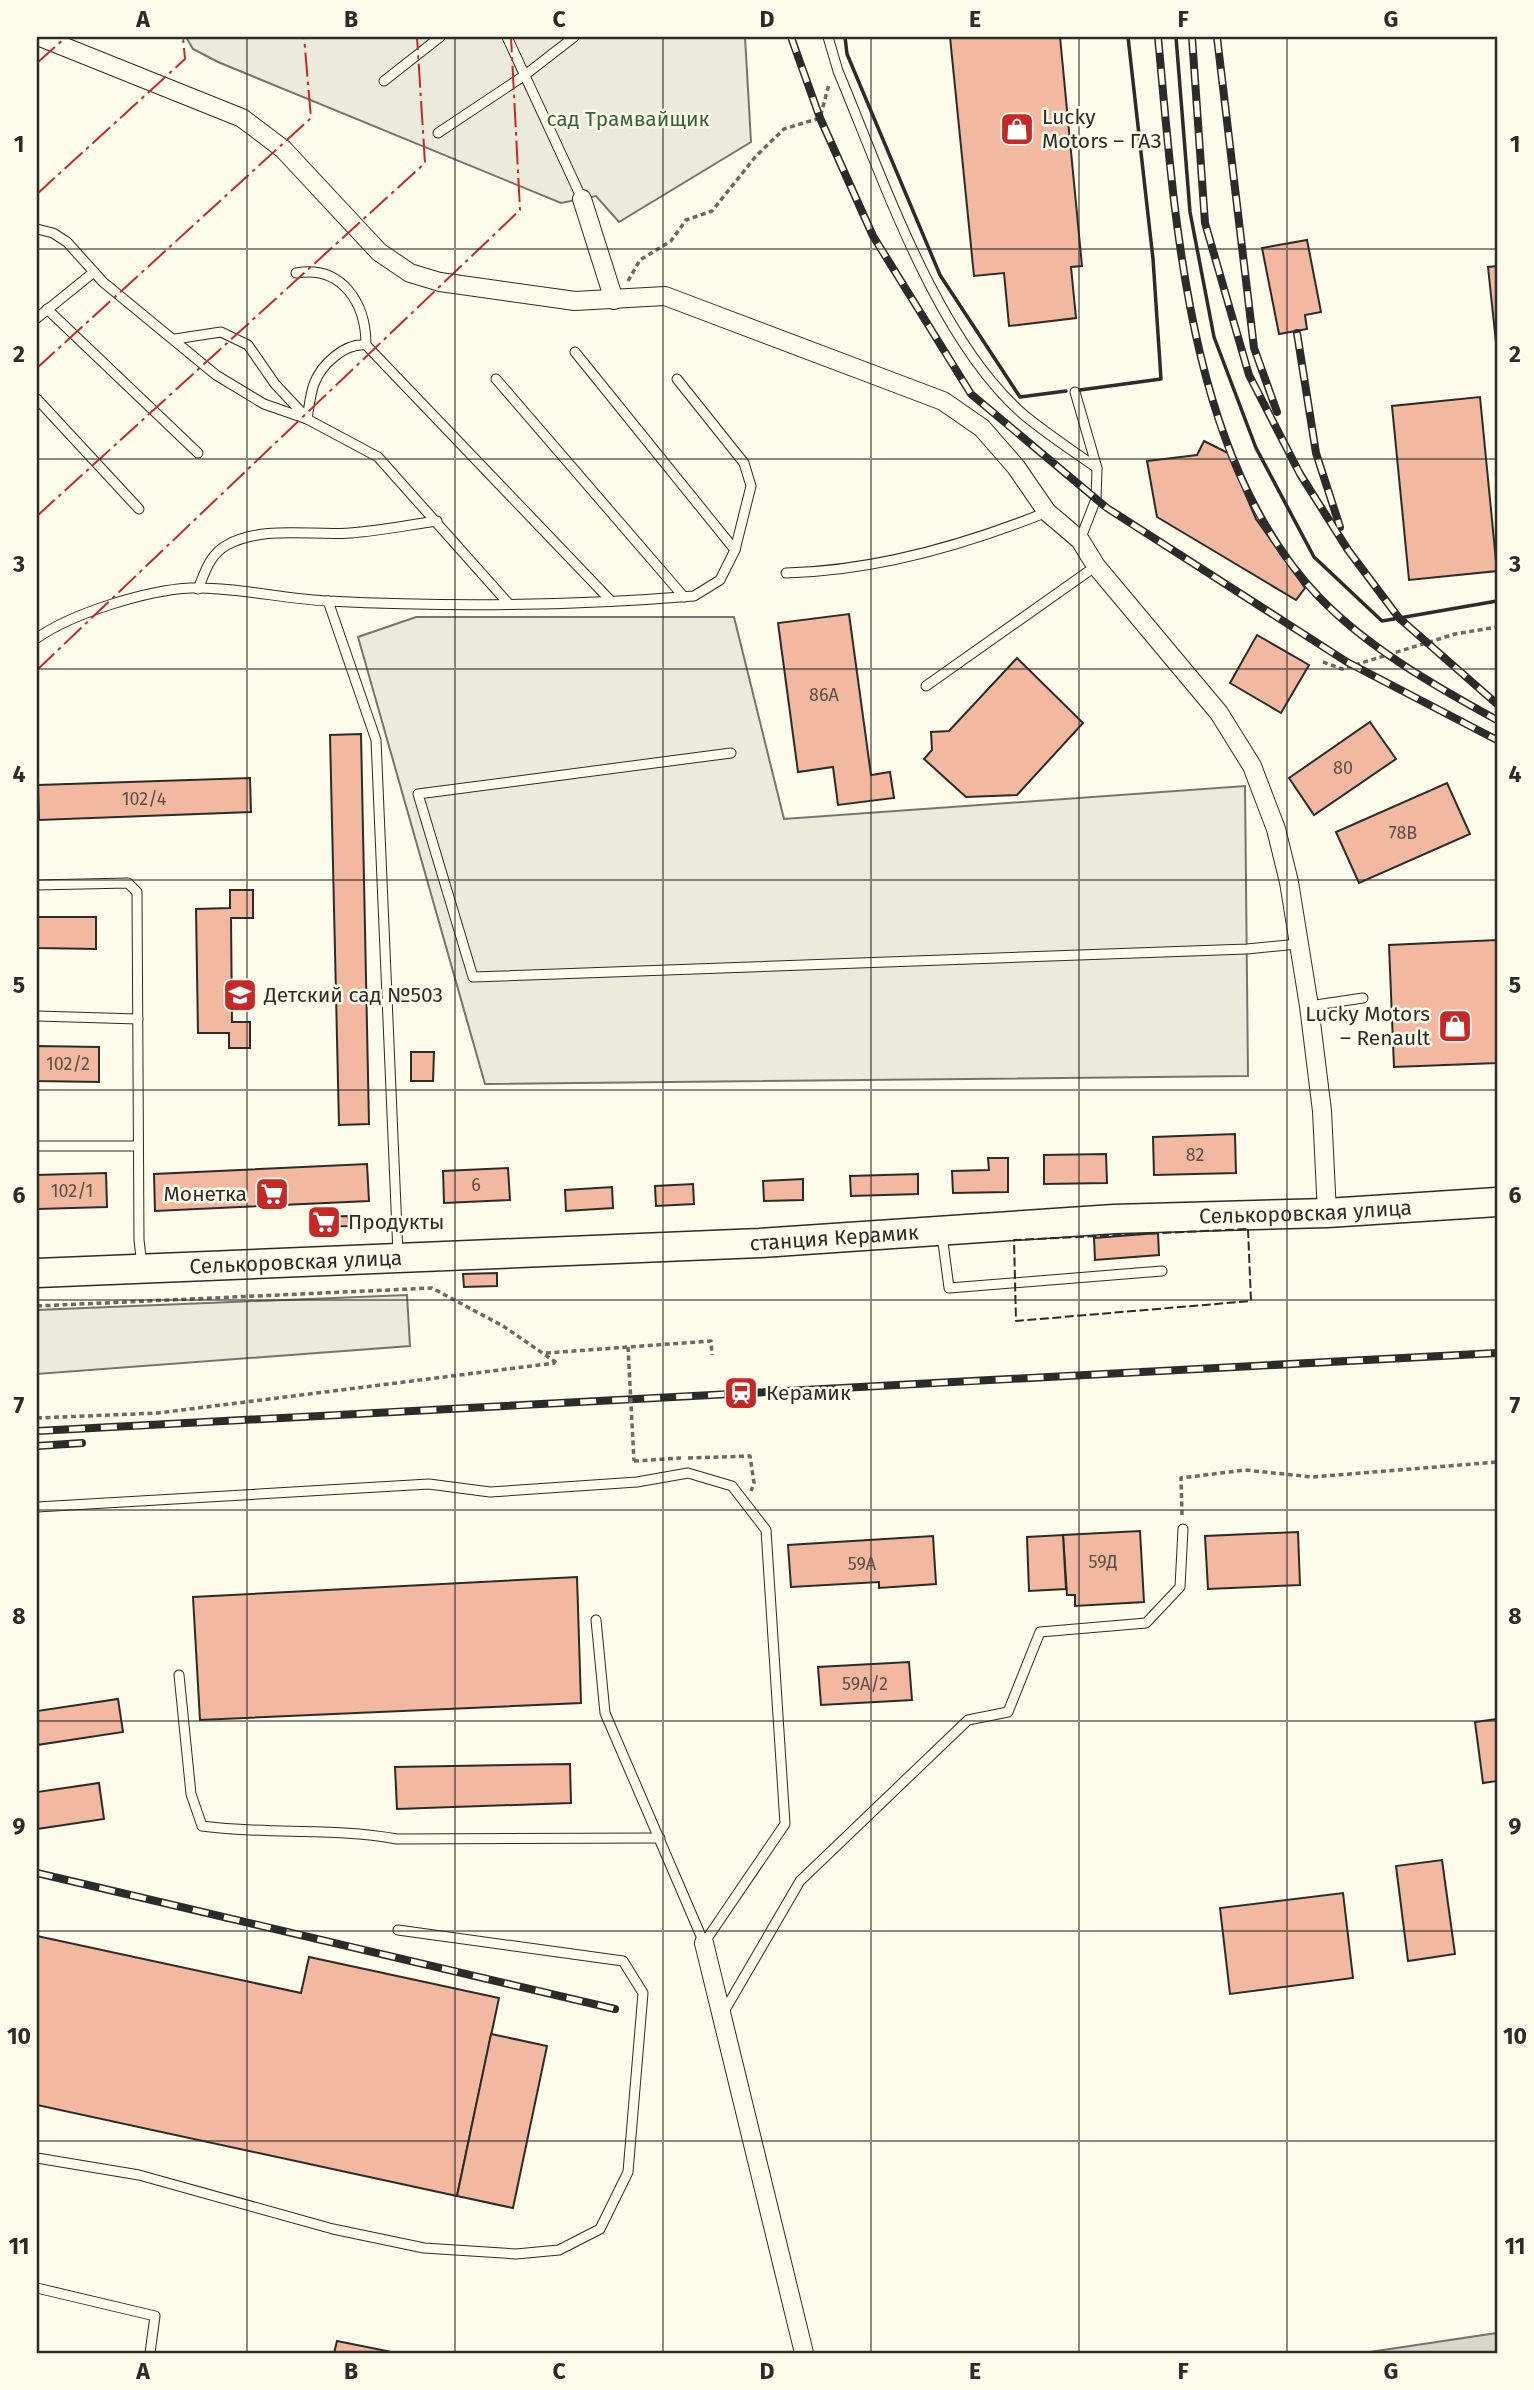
<svg xmlns="http://www.w3.org/2000/svg" width="1534" height="2390" viewBox="0 0 1534 2390" font-family="'Fira Sans',sans-serif">
<rect width="100%" height="100%" fill="#fdfbea"/>
<!-- green -->
<g fill="#ecebdb" stroke="#74746e" stroke-width="2">
<path d="M186 37H745L751 142 619 222 596 196 561 203 218 62 193 49Z"/>
<path d="M416 617H734L784 819 1245 786 1248 1076 485 1084 358 637Z"/>
</g>
<!-- parking -->
<path fill="#eceadb" stroke="#74746e" stroke-width="2" d="M407 1295 410 1346 37 1374V1310Z"/>
<!-- water -->
<path fill="#d8d7c9" stroke="#74746e" stroke-width="2" d="M1497 2333V2353H1363Z"/>
<!-- building -->
<g fill="#f2b8a0" stroke="#2b2b2b" stroke-width="2">
<path d="M950 37H1060L1082 266 1071 267 1076 318 1009 326 1004 273 974 276Z"/>
<path d="M1307 240 1321 312 1305 315 1307 329 1279 334 1262 248Z"/>
<path d="M1497 266V352L1488 267Z"/>
<path d="M1480 397 1497 571 1409 580 1392 406Z"/>
<path d="M1204 441 1228 453 1256 519 1305 588 1296 600 1157 517 1147 461 1197 455Z"/>
<path d="M849 614 871 775 890 772 894 798 838 805 833 767 798 772 778 623Z"/>
<path d="M1257 635 1309 665 1281 713 1230 683Z"/>
<path d="M1017 658 1083 723 1017 795 966 797 924 759 932 750 931 732 949 731Z"/>
<path d="M1370 722 1396 759 1314 815 1289 778Z"/>
<path d="M361 734 369 1124 339 1125 330 735Z"/>
<path d="M250 778 251 812 39 820 38 785Z"/>
<path d="M1447 783 1470 834 1359 883 1336 832Z"/>
<path d="M230 890H253V918H231L232 1022H250V1048H229V1033H198L196 909 230 908Z"/>
<path d="M37 917H96V949L37 948Z"/>
<path d="M1497 940V1063L1394 1067 1389 945Z"/>
<path d="M37 1046 99 1047V1082L37 1081Z"/>
<path d="M411 1052H434L433 1081H411Z"/>
<path d="M1235 1134 1236 1173 1154 1175 1153 1137Z"/>
<path d="M1106 1154 1107 1183 1044 1184V1155Z"/>
<path d="M988 1158H1008V1192L953 1193 952 1171 989 1170Z"/>
<path d="M367 1164 369 1201 155 1211 154 1174Z"/>
<path d="M508 1168 510 1200 444 1203 443 1171Z"/>
<path d="M106 1173 107 1207 37 1209V1175Z"/>
<path d="M918 1174V1194L851 1196 850 1176Z"/>
<path d="M803 1179V1200L764 1201 763 1181Z"/>
<path d="M693 1184 694 1204 656 1206 655 1186Z"/>
<path d="M612 1187 613 1208 566 1211 565 1190Z"/>
<path d="M348 1216 349 1226 316 1227V1217Z"/>
<path d="M1158 1233 1159 1255 1095 1260 1094 1238Z"/>
<path d="M497 1273V1286L464 1287 463 1274Z"/>
<path d="M1140 1531 1144 1602 1075 1606V1595H1067L1063 1535Z"/>
<path d="M1298 1532 1300 1585 1208 1589 1205 1536Z"/>
<path d="M1063 1535 1066 1589 1029 1591 1027 1537Z"/>
<path d="M933 1536 936 1584 879 1588V1582L791 1587 788 1545Z"/>
<path d="M577 1577 581 1703 200 1720 193 1597Z"/>
<path d="M909 1662 912 1700 821 1705 818 1667Z"/>
<path d="M118 1699 123 1732 37 1745V1711Z"/>
<path d="M1497 1719V1781L1483 1783 1475 1722Z"/>
<path d="M570 1764 571 1803 397 1809 395 1767Z"/>
<path d="M99 1783 104 1819 37 1829V1792Z"/>
<path d="M1442 1860 1455 1954 1408 1961 1396 1866Z"/>
<path d="M1343 1893 1353 1978 1230 1994 1220 1908Z"/>
<path d="M37 1936 301 1993 309 1957 499 1998 457 2196 37 2105Z"/>
<path d="M491 2034 547 2046 513 2208 457 2196Z"/>
<path d="M337 2341 392 2352V2353H334Z"/>
</g>
<g fill="none" stroke-linecap="round" stroke-linejoin="round">
<!-- service casing -->
<g stroke="#2b2b2b" stroke-width="11">
<g id="service">
<path d="M507 37 582 199"/>
<path d="M828 37 838 71C883 178 936 339 1024 415 1047 434 1073 451 1097 468L1096 499 1080 540"/>
<path d="M384 81 440 37"/>
<path d="M438 133 525 75 574 37"/>
<path d="M37 229 53 233 67 242 103 282 216 375 264 404 307 419 378 457 508 603"/>
<path d="M296 273C342 265 366 303 366 345"/>
<path d="M47 309 198 453"/>
<path d="M37 318 94 272"/>
<path d="M175 339 221 332 248 345 275 384 306 417"/>
<path d="M496 379 684 597"/>
<path d="M677 379 744 463 751 486 735 550"/>
<path d="M1075 392 1097 468"/>
<path d="M37 399 139 509"/>
<path d="M307 419C309 408 310 395 314 384 321 365 344 343 366 345L611 601"/>
<path d="M786 573C874 571 965 545 1047 512"/>
<path d="M198 589C205 572 210 554 227 545 264 525 311 536 350 533 379 531 408 525 437 521"/>
<path d="M328 601 376 740 398 1254"/>
<path d="M37 638C73 613 147 590 191 588 237 587 283 599 328 601 449 607 573 606 694 596L720 580 735 550 575 352"/>
<path d="M926 686 1096 566"/>
<path d="M731 753 418 794 473 977 1247 949 1298 944"/>
<path d="M37 885 128 883 137 892 139 1240 142 1266"/>
<path d="M1309 1006 1363 998"/>
<path d="M37 1016 138 1019"/>
<path d="M37 1146H138"/>
<path d="M942 1235 949 1288 1162 1271"/>
<path d="M37 1507 429 1484 490 1492 637 1482 688 1473 732 1486 766 1530 785 1824 704 1943"/>
<path d="M596 1620 605 1713 704 1943"/>
<path d="M179 1675 191 1794 202 1826C267 1835 333 1827 397 1839L660 1838"/>
<path d="M722 2015 800 1881 968 1720 1008 1712 1040 1632 1146 1623 1180 1587 1183 1529"/>
<path d="M37 2158 139 2175 333 2229 424 2248 516 2254 559 2250 600 2229 628 2172 643 1993 623 1961 398 1930"/>
<path d="M37 2288 155 2316 150 2353"/>
</g>
</g>
<!-- minor casing -->
<g stroke="#2b2b2b" stroke-width="20">
<g id="minor">
<path d="M40 37 242 118 283 149 379 252 410 273 440 282 575 301 665 296 943 401 982 428 1016 467 1047 512 1080 540 1096 566 1219 713 1252 766 1276 829 1289 882 1309 1006 1322 1111 1327 1213"/>
<path d="M582 199 614 300"/>
<path d="M704 1943 804 2353"/>
</g>
</g>
<!-- primary casing -->
<g stroke="#2b2b2b" stroke-width="31">
<g id="primary">
<path id="s1" d="M37 1273 760 1243 1114 1219 1327 1213 1497 1202"/>
</g>
</g>
<!-- path -->
<g stroke="#6a6964" stroke-width="3.5" stroke-dasharray="5 3.5" stroke-linecap="butt">
<path d="M628 281 640 260 671 241 686 220 712 211 756 156 784 129 820 118 829 84"/>
<path d="M1323 662 1342 669 1455 634 1497 627"/>
<path d="M37 1306 432 1288 503 1326 557 1363"/>
<path d="M546 1353 711 1341 712 1355"/>
<path d="M37 1418 158 1413 555 1363"/>
<path d="M688 1458 750 1456 754 1483 751 1491"/>
<path d="M634 1461 681 1458"/>
<path d="M1182 1515 1181 1478 1245 1470 1312 1477 1497 1462"/>
</g>
<!-- service -->
<use href="#service" stroke="#fdfbea" stroke-width="9"/>
<!-- minor -->
<use href="#minor" stroke="#fdfbea" stroke-width="18"/>
<!-- primary -->
<use href="#primary" stroke="#fdfbea" stroke-width="28"/>
<!-- rail casing -->
<g stroke="#2b2b2b" stroke-width="8">
<g id="rail">
<path d="M791 37 820 118 873 236 971 394 1107 508 1347 662 1497 740"/>
<path d="M1158 37C1175 217 1187 459 1319 597 1368 648 1435 686 1497 720"/>
<path d="M1192 37 1205 223 1249 375 1300 474 1348 550 1399 618 1497 704"/>
<path d="M1217 37 1254 348 1277 412"/>
<path d="M1297 333 1316 453 1340 527"/>
<path d="M37 1431 1497 1353"/>
<path d="M37 1446 82 1443"/>
<path d="M37 1873 615 2009"/>
</g>
</g>
<!-- rail -->
<use href="#rail" stroke="#fdfbea" stroke-width="5" stroke-dasharray="16" stroke-linecap="butt"/>
<!-- path-bridge -->
<path stroke="#6a6964" stroke-width="3.5" stroke-dasharray="5 3.5" stroke-linecap="butt" d="M628 1347 634 1461"/>
<!-- fence -->
<path stroke="#2b2b2b" stroke-width="2" stroke-dasharray="9 3.5" stroke-linecap="butt" d="M1248 1229 1251 1301 1016 1321 1014 1240Z"/>
<!-- wall -->
<g stroke="#2b2b2b" stroke-width="3.5">
<path d="M845 37 847 54 940 275 1020 397 1066 391"/>
<path d="M1176 37 1190 212 1214 337 1256 448 1314 557 1382 621 1497 601"/>
<path d="M1080 390 1161 379 1153 259 1128 37"/>
</g>
<!-- power -->
<g stroke="#c62828" stroke-width="2" stroke-dasharray="24 5 3.5 5" stroke-linecap="butt">
<path d="M37 63 66 37"/>
<path d="M37 194 185 59 183 37"/>
<path d="M37 368 311 118 304 37"/>
<path d="M37 516 425 163 417 37"/>
<path d="M37 670 520 210 511 37"/>
</g>
</g>
<!-- grid -->
<path fill="none" stroke="#2b2b2b" stroke-width="2" stroke-opacity="0.55" d="M247 37V2353M455 37V2353M663 37V2353M871 37V2353M1079 37V2353M1287 37V2353M37 249H1497M37 459H1497M37 669H1497M37 880H1497M37 1090H1497M37 1300H1497M37 1510H1497M37 1721H1497M37 1931H1497M37 2141H1497"/>
<!-- icons -->
<defs>
<g id="shop-square" transform="scale(1.75)"><rect x="-9" y="-9" width="18" height="18" rx="4" fill="#c62828" stroke="#fdfbea"/><path d="M-5-2.5h2.3a2.7 3.5 0 0 1 5.4 0H5L5.5 6h-11ZM-1.5-2.5h3a1.5 2.3 0 0 0-3 0Z" fill="#fff"/></g>
<g id="school-square" transform="scale(1.75)"><rect x="-9" y="-9" width="18" height="18" rx="4" fill="#c62828" stroke="#fdfbea"/><path d="M0-5L7-2L0 1L-7-2ZM-4 1L0 2.5L4 1V4Q0 6-4 4Z" fill="#fff"/></g>
<g id="supermarket-square" transform="scale(1.75)"><rect x="-9" y="-9" width="18" height="18" rx="4" fill="#c62828" stroke="#fdfbea"/><path d="M-6-5.5h2.5l.6 2H6L4.5 2H-2.5L-4.4-4H-6ZM-1.5 3.2a1.3 1.3 0 1 0 .1 0ZM3 3.2a1.3 1.3 0 1 0 .1 0Z" fill="#fff"/></g>
<g id="station-square" transform="scale(1.75)"><rect x="-9" y="-9" width="18" height="18" rx="4" fill="#c62828" stroke="#fdfbea"/><path d="M-3-6H3Q5-6 5-4V2Q5 4 3 4L4.5 6H3L1.5 4h-3L-3 6H-4.5L-3 4Q-5 4-5 2V-4Q-5-6-3-6ZM-3.5-4v3h7v-3ZM-3.5 1v1.5H-2V1ZM2 1v1.5H3.5V1Z" fill="#fff"/></g>
</defs>
<g fill-rule="evenodd">
<use href="#shop-square" x="1017" y="129"/>
<use href="#school-square" x="240" y="995"/>
<use href="#shop-square" x="1455" y="1026"/>
<use href="#supermarket-square" x="272" y="1194"/>
<use href="#supermarket-square" x="324" y="1222"/>
<use href="#station-square" x="741" y="1393"/>
</g>
<g text-anchor="middle" dominant-baseline="central" stroke-width="5" stroke-linejoin="round" paint-order="stroke">
<!-- number labels -->
<g font-size="18" fill="#5d4e48">
<text x="824" y="695">86А</text>
<text x="1343" y="768">80</text>
<text x="144" y="799">102/4</text>
<text x="1403" y="833">78В</text>
<text x="68" y="1064">102/2</text>
<text x="1195" y="1155">82</text>
<text x="476" y="1185">6</text>
<text x="72" y="1191">102/1</text>
<text x="1103" y="1562">59Д</text>
<text x="862" y="1564">59А</text>
<text x="865" y="1684">59А/2</text>
</g>
<!-- poi labels -->
<g font-size="21" fill="#2b2b2b" stroke="#fdfbea" text-anchor="start">
<text x="1042" y="117">Lucky<tspan x="1042" dy="24">Motors – ГАЗ</tspan></text>
<text x="264" y="995">Детский сад №503</text>
<text x="1430" y="1014" text-anchor="end">Lucky Motors<tspan x="1430" dy="24">– Renault</tspan></text>
<text x="247" y="1194" text-anchor="end">Монетка</text>
<text x="348" y="1222">Продукты</text>
<text x="766" y="1393">Керамик</text>
</g>
<!-- park labels -->
<g font-size="21" fill="#34623c" stroke="#fdfbea">
<text x="628" y="119">сад Трамвайщик</text>
</g>
<!-- street labels -->
<g font-size="21" fill="#2b2b2b" stroke="#fdfbea">
<text stroke="none"><textPath href="#s1" startOffset="1270">Селькоровская улица</textPath></text>
<text stroke="none"><textPath href="#s1" startOffset="798">станция Керамик</textPath></text>
<text stroke="none"><textPath href="#s1" startOffset="259">Селькоровская улица</textPath></text>
</g>
</g>
<!-- border -->
<rect width="1534" height="2390" fill="none" stroke="#fdfbea" stroke-width="77"/>
<rect x="38" y="38" width="1458" height="2314" fill="none" stroke="#2b2b2b" stroke-width="2.5"/>
<g font-size="23" text-anchor="middle" font-weight="bold" fill="#2b2b2b">
<text x="143" y="27">A</text>
<text x="351" y="27">B</text>
<text x="559" y="27">C</text>
<text x="767" y="27">D</text>
<text x="975" y="27">E</text>
<text x="1183" y="27">F</text>
<text x="1391" y="27">G</text>
<text x="19" y="152">1</text>
<text x="1515" y="152">1</text>
<text x="19" y="362">2</text>
<text x="1515" y="362">2</text>
<text x="19" y="572">3</text>
<text x="1515" y="572">3</text>
<text x="19" y="782">4</text>
<text x="1515" y="782">4</text>
<text x="19" y="993">5</text>
<text x="1515" y="993">5</text>
<text x="19" y="1203">6</text>
<text x="1515" y="1203">6</text>
<text x="19" y="1413">7</text>
<text x="1515" y="1413">7</text>
<text x="19" y="1624">8</text>
<text x="1515" y="1624">8</text>
<text x="19" y="1834">9</text>
<text x="1515" y="1834">9</text>
<text x="19" y="2044">10</text>
<text x="1515" y="2044">10</text>
<text x="19" y="2254">11</text>
<text x="1515" y="2254">11</text>
<text x="143" y="2379">A</text>
<text x="351" y="2379">B</text>
<text x="559" y="2379">C</text>
<text x="767" y="2379">D</text>
<text x="975" y="2379">E</text>
<text x="1183" y="2379">F</text>
<text x="1391" y="2379">G</text>
</g>
</svg>
